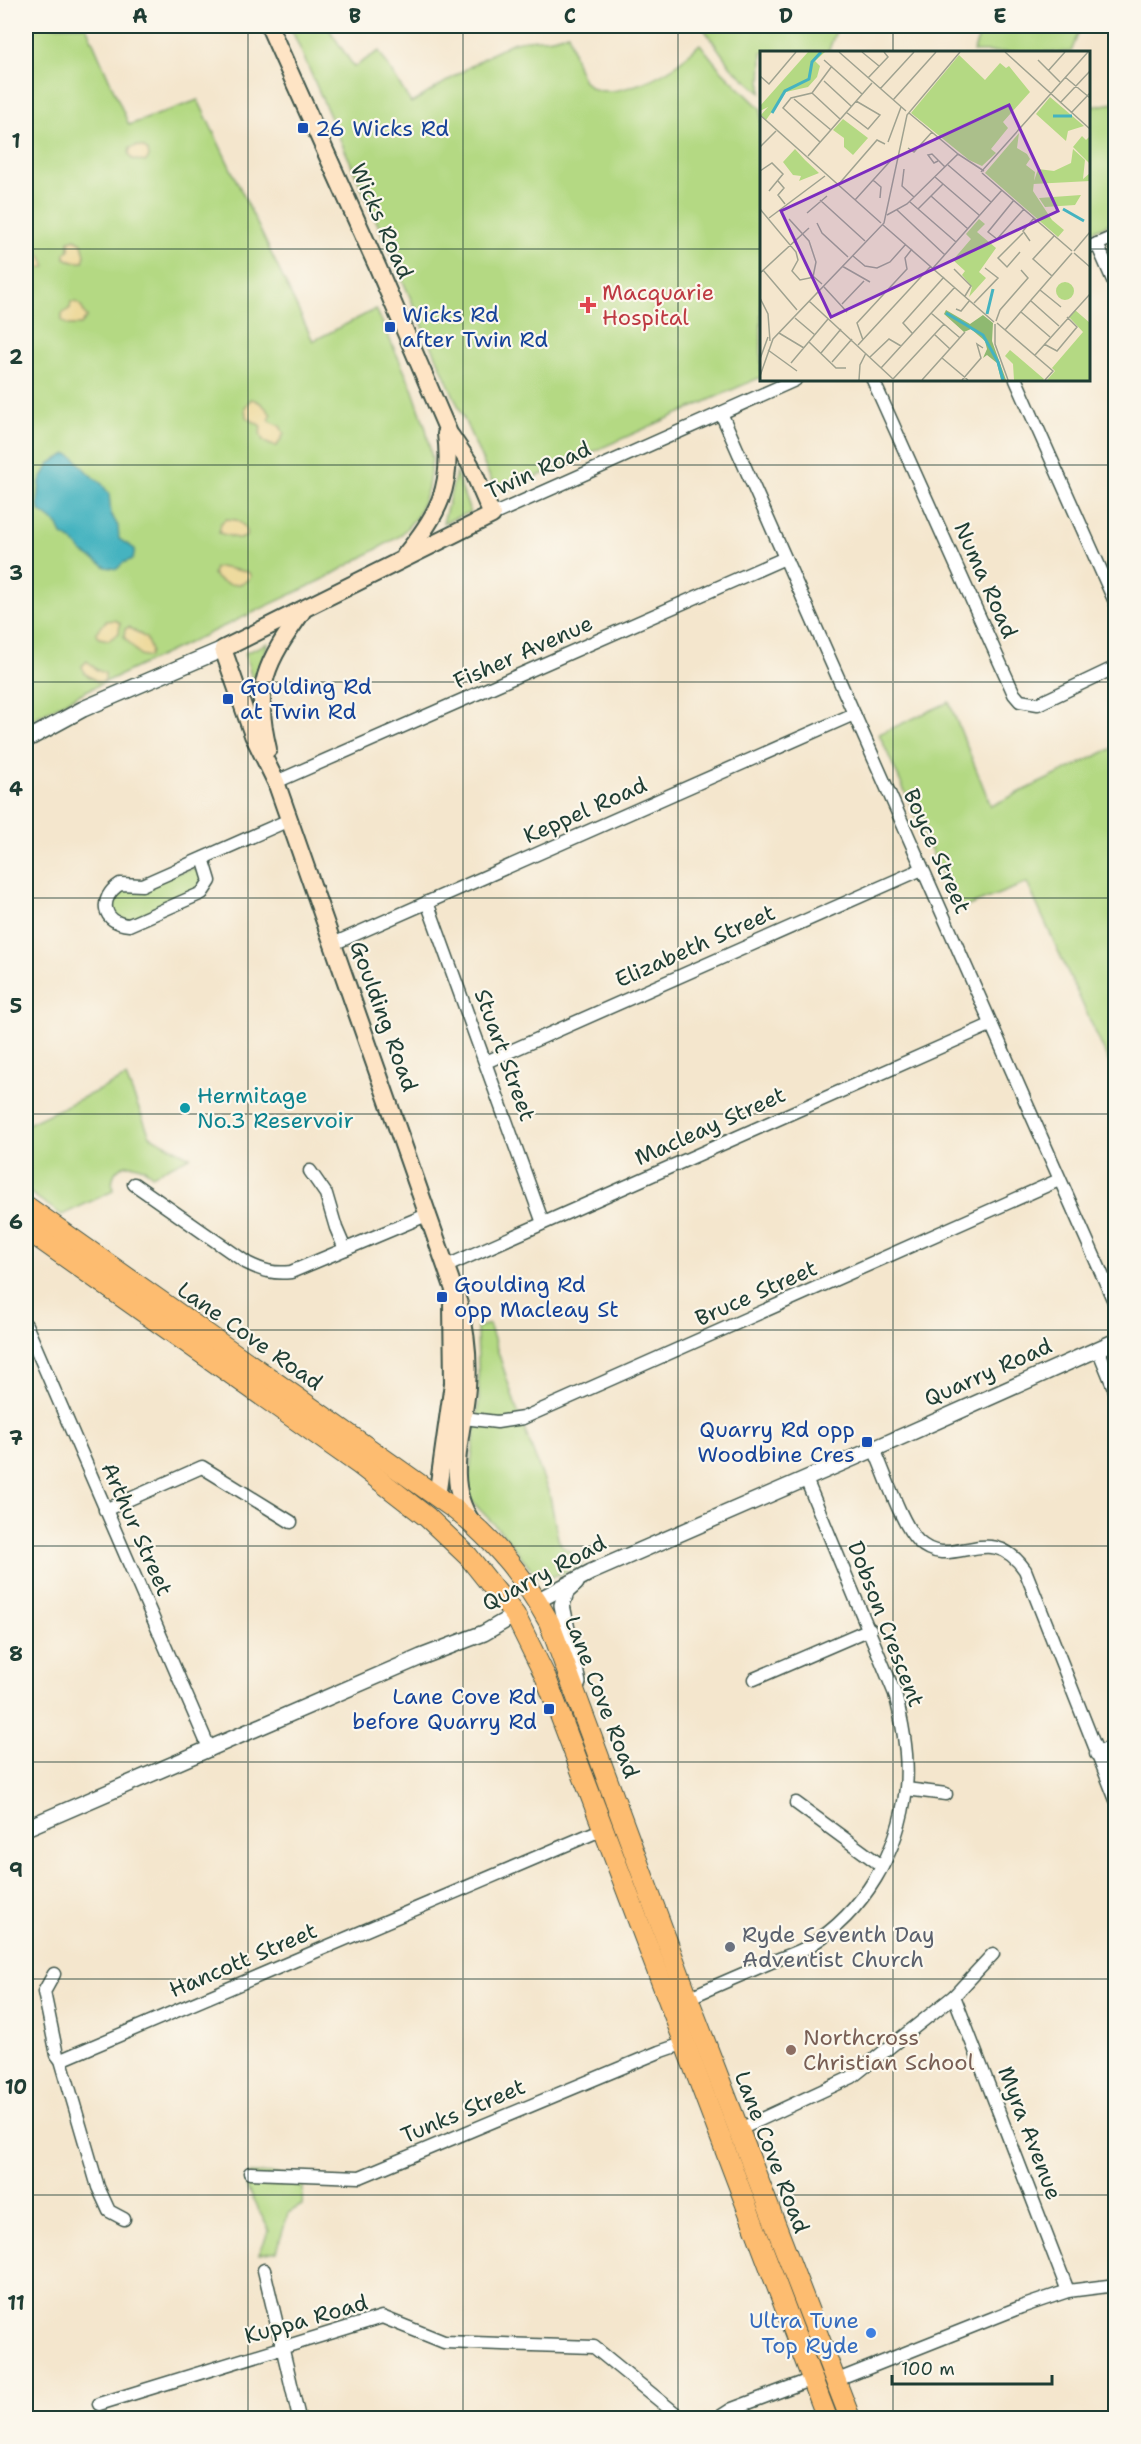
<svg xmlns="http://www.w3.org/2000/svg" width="1141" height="2444" viewBox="0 0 1141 2444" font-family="'Shantell Sans',sans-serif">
<rect width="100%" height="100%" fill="#fbf7ec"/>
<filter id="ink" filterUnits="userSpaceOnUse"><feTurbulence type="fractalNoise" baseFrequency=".0167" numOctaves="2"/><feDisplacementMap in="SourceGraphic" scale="12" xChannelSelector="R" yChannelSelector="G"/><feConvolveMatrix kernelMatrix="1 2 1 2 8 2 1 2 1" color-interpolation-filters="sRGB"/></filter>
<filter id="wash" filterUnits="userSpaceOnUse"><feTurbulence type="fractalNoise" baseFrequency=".008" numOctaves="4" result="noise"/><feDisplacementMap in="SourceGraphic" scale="24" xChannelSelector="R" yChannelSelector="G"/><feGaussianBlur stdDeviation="1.35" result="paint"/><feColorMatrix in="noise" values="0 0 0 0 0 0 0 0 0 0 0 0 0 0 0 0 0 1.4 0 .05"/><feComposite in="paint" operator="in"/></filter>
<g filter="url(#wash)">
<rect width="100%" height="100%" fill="#f4e6cd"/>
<!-- green -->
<g fill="#b4d983" stroke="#6a8b5c" stroke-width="1.5">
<path d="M26 26H86L129 125 198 100 313 341 376 309 412 388 426 429 432 459 428 488 418 515 400 536 322 580 86 691 26 723Z"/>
<path d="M290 26H327L354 67 379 51 411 103C444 84 476 61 510 44 525 36 549 43 568 33 573 48 576 70 585 82 602 105 657 78 675 66 684 59 692 51 700 44L720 69 761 109V377L507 490 491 480Z"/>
<path d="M702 26H838L828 52H762L761 93 731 67Z"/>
<path d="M983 26H1081L1071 52H973Z"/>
<path d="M1115 103V221L1089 233V107Z"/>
<path d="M456 473 470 512 443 523Z"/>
<path d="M268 643 254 687 245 653Z"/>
<path d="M949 702 991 806 1115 747V1075L1027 883 958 910 879 734Z"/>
<path d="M198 867 205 878 202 888 128 921 115 916 110 901 120 890Z"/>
<path d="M126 1077 150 1136 190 1157 152 1175C134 1157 108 1163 113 1191L62 1215 26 1190V1125Z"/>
<path d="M489 1324 517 1410 550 1496 558 1539 562 1546 569 1551 583 1555 582 1565 549 1578 536 1575 506 1537 467 1496 479 1400 477 1328Z"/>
<path d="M250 2173 304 2175 302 2205 288 2213 277 2251 259 2254 269 2230 247 2188Z"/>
</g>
<!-- sand -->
<g fill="#eeda9e" stroke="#868c69" stroke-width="1.5">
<path d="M137 146 143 147 148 151 149 157 145 162 132 159 129 155 130 148Z"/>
<path d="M75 239 82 243 85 255 83 262H73L65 258V253L69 250V241Z"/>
<path d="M26 248 41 255 46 267 38 268 33 262 30 268 26 266Z"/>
<path d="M71 302C83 301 81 310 87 317L81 325H68L62 321V314L70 308Z"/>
<path d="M251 399C259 400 267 408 271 415L269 421 280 426 284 434 277 446C265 445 258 439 261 426L246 417 245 407Z"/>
<path d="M226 519 237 520 245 527 247 536 240 539 219 533 221 523Z"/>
<path d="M219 567 248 572 251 576C243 589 221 586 213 574L215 568Z"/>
<path d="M115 620 120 623 119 633 109 640 99 638 96 632 106 621Z"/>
<path d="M129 627 146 638 151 651 149 657 140 655 124 637 125 629Z"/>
<path d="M87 661 97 670 105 673V681L98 682 84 673 82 666Z"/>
</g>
<!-- water -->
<path fill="#45b3c0" stroke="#32787a" stroke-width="1.5" d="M67 454 74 457 87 472 102 484 109 494 111 514 118 526 119 539 135 549 133 559 123 563 117 569 106 567 82 552 73 541 62 535 58 525 39 510 38 503 40 481 50 463Z"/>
</g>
<g filter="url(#ink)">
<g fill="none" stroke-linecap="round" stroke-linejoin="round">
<!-- minor casing -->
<g stroke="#3f564b" stroke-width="15">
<g id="minor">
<path d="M1097 244 1116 287"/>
<path d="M1088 248 1116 236"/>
<path d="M873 380 1014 694 1020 701 1038 704 1116 667"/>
<path d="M1016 380 1116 604"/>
<path d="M721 413 1116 1306"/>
<path d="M492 515 795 380"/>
<path d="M276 782 785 558"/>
<path d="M203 858 210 881 202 893 129 925C102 923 98 898 120 884L142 885 289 820"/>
<path d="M427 902 543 1223"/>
<path d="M333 944 854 714"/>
<path d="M486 1062 922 869"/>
<path d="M310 1171 326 1194 336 1228 345 1249"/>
<path d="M134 1184 247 1263C263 1271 274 1274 291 1272L429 1214"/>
<path d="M447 1266 990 1025"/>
<path d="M26 1325 210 1750"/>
<path d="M1098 1349 1116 1393"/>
<path d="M464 1418 497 1422 523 1418 1059 1180"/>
<path d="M874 1449C885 1473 901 1524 918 1541 952 1574 989 1518 1025 1570L1116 1800"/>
<path d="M105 1510 202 1467 291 1522"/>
<path d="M754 1679 870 1629"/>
<path d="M1096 1754 1116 1745"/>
<path d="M906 1789 946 1794"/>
<path d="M796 1803 882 1866"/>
<path d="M54 1974 44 1992 57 2055 61 2060 98 2187 109 2211 124 2219"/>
<path d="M954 1996 1068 2291"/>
<path d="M688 1998C715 1986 743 1974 771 1962 784 1957 798 1953 809 1946 864 1912 899 1852 906 1788 909 1757 903 1724 895 1694L806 1479"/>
<path d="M61 2060 603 1829"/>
<path d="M738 2130 852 2077 954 1996 993 1954"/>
<path d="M250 2173 360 2177 659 2052 685 2043"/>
<path d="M264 2270 299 2418"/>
<path d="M835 2381 1021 2307 1068 2291 1116 2285"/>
<path d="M99 2404 382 2317 444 2342 594 2347 681 2418"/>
<path d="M718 2418 732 2409 812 2379"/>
</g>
</g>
<!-- tertiary casing -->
<g stroke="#3f564b" stroke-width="18">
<g id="tertiary">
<path d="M26 740 83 709 223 649"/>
<path d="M576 1583 566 1592 562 1605 578 1683"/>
<path d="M537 1601 591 1572 874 1449 1116 1341"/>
<path d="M26 1828 421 1657 484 1633 515 1615"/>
</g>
</g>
<!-- secondary casing -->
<g stroke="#3f564b" stroke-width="20">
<g id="secondary">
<path d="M269 26 378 268 454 445"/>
<path d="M451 436 470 464 492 515 223 649 253 735 276 782 459 1304C466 1331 469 1359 467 1387 464 1431 443 1482 472 1522"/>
<path d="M405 555C438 515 453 487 446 434"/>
<path d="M268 749C253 686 266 663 302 612"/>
<path d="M437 1497 453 1383 452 1305"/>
</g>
</g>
<!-- trunk casing -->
<g stroke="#3f564b" stroke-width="22">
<g id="trunk">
<path d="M26 1206 453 1508C492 1538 525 1578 549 1622L688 1998 850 2418"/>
<path d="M26 1229 360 1465 427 1517 468 1556 515 1615 546 1678 827 2418"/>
</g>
</g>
<!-- minor -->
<use href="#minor" stroke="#fff" stroke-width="12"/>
<!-- tertiary -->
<use href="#tertiary" stroke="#fff" stroke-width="15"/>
<!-- secondary -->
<use href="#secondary" stroke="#fee4c5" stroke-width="16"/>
<!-- trunk -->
<use href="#trunk" stroke="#fdbc6f" stroke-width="20"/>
</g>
</g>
<!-- grid -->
<path fill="none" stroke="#1f3d34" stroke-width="1.5" stroke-opacity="0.55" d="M248 26V2418M463 26V2418M678 26V2418M893 26V52M26 249H762M1088 249H1116M893 380V2418M26 465H1116M26 682H1116M26 898H1116M26 1114H1116M26 1330H1116M26 1546H1116M26 1762H1116M26 1979H1116M26 2195H1116"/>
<!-- markers -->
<g fill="#1a4fb4" stroke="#fbf7ec" stroke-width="2">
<rect x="297" y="122" width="12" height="12" rx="3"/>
<rect x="384" y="321" width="12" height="12" rx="3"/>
<rect x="222" y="693" width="12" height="12" rx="3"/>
<rect x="436" y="1291" width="12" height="12" rx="3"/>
<rect x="861" y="1436" width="12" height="12" rx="3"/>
<rect x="543" y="1703" width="12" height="12" rx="3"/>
</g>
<path fill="#e0444e" stroke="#fbf7ec" stroke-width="2" d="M585 296h6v6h6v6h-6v6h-6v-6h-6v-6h6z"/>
<circle fill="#0f9aa8" stroke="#fbf7ec" stroke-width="2" cx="185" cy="1108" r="6"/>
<circle fill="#6b7280" stroke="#fbf7ec" stroke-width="2" cx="730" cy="1947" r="6"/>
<circle fill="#8d6e63" stroke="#fbf7ec" stroke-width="2" cx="791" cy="2050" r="6"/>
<circle fill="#3f7fe0" stroke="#fbf7ec" stroke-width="2" cx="871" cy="2333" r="6"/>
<g text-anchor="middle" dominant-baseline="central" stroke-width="4.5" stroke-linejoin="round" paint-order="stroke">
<!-- transit labels -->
<g font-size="22" fill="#164399" stroke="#fbf7ec" text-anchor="start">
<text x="315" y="128">26 Wicks Rd</text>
<text x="402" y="314">Wicks Rd<tspan x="402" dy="25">after Twin Rd</tspan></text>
<text x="240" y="686">Goulding Rd<tspan x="240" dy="25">at Twin Rd</tspan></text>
<text x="454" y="1284">Goulding Rd<tspan x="454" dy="25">opp Macleay St</tspan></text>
<text x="855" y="1429" text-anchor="end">Quarry Rd opp<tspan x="855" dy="25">Woodbine Cres</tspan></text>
<text x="537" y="1696" text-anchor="end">Lane Cove Rd<tspan x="537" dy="25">before Quarry Rd</tspan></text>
</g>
<!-- street labels -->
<g font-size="22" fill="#1f3d34" stroke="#fbf7ec">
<text transform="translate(382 221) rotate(66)">Wicks Road</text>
<text transform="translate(538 470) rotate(-24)">Twin Road</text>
<text transform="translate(986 580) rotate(66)">Numa Road</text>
<text transform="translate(523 652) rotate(-24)">Fisher Avenue</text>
<text transform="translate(585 810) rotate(-24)">Keppel Road</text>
<text transform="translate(937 851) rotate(66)">Boyce Street</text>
<text transform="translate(695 946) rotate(-24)">Elizabeth Street</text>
<text transform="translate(384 1016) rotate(70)">Goulding Road</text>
<text transform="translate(505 1055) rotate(70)">Stuart Street</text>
<text transform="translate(710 1126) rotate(-24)">Macleay Street</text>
<text transform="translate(756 1293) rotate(-24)">Bruce Street</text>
<text transform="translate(250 1336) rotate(35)">Lane Cove Road</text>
<text transform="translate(988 1372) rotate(-24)">Quarry Road</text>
<text transform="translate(137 1529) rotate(66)">Arthur Street</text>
<text transform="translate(544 1573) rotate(-28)">Quarry Road</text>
<text transform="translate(886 1624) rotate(69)">Dobson Crescent</text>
<text transform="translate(602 1697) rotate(69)">Lane Cove Road</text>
<text transform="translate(243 1960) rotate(-23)">Hancott Street</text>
<text transform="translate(463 2111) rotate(-23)">Tunks Street</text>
<text transform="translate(1030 2133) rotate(69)">Myra Avenue</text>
<text transform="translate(772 2152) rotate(69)">Lane Cove Road</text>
<text transform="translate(306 2319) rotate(-16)">Kuppa Road</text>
</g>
<!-- health labels -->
<g font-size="22" fill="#be3a42" stroke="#fbf7ec" text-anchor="start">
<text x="602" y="292">Macquarie<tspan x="602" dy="25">Hospital</tspan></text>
</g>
<!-- culture labels -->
<g font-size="22" fill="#0d838f" stroke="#fbf7ec" text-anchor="start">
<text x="197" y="1095">Hermitage<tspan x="197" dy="25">No.3 Reservoir</tspan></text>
</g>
<!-- worship labels -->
<g font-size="22" fill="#5b616d" stroke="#fbf7ec" text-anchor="start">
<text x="742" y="1934">Ryde Seventh Day<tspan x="742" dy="25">Adventist Church</tspan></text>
</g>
<!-- education labels -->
<g font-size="22" fill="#785e54" stroke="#fbf7ec" text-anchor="start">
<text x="803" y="2037">Northcross<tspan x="803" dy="25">Christian School</tspan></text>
</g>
<!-- shop labels -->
<g font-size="22" fill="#366cbe" stroke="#fbf7ec" text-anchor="end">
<text x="859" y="2320">Ultra Tune<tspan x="859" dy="25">Top Ryde</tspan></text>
</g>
</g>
<!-- overview -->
<g transform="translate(760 51)">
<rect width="330" height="330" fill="#f4e6cd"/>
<path d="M48 1H65L55 10 60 15 57 26 48 36 26 41 6 69 1 64 8 56 0 60V55ZM199 4 225 29 240 12 246 17 249 15 270 41 243 71 248 77 231 98 236 102 222 115 209 109 151 62ZM290 46 324 75 308 80 306 90 276 63ZM83 68 108 87 93 104 84 96V87L73 79ZM259 82 257 97 267 103 270 108 266 114 275 121 273 140 292 169 304 179 298 186 225 122ZM322 85 326 89 330 85V113L313 96ZM35 98 45 109 59 122 39 130 41 125 33 124 23 111ZM313 98 325 109 323 128 330 122V130L273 133 278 118 294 120 311 112ZM321 144 315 154 285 156 279 147ZM219 168 225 173 217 181 236 197 219 221 226 227 209 246 212 236 202 224 205 220 193 209 211 188 206 183ZM296 240a9 9 0 1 1 18 0a9 9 0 1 1-18 0ZM315 259 330 272V329H287L295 320 292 317 323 281 309 266ZM250 299 284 328 283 329H254L253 313 245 305Z" fill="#b4d983"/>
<path d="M186 259 210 273 223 264 233 272 232 290 246 329H241L237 312 227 304 223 307 227 298 225 290 211 278 204 281 184 263Z" fill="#8fb971"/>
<path fill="none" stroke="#45b3c0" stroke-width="3" d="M12 62 25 40 49 28 52 11 61 1M293 65H312M303 158 324 170M186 262 223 284 238 311 243 329M227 263 233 238"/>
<path fill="none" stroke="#9fa290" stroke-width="1.5" d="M79 1 146 60M102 1 119 15M245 1 330 78M64 9 102 43M278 9 300 31M288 20 305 1M0 25 9 33 36 1M305 26 330 47M108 27 128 6 124 1M64 30 91 55M120 38 154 1M52 42 80 68M34 48 71 79M133 49 176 1M300 52 330 20M86 61 108 78 120 64 96 50M149 62 198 103M311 62 330 42M0 64 46 105M60 91 23 57 31 47 52 42 72 15M128 91 141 56M0 96 16 80M148 97 154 101 172 81M46 105 121 172M48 105 112 32M178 110 174 112 168 104 172 103 185 116M188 114 231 151M144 118 142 135 154 146M0 120 12 112 23 123 9 140M221 121 328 1M222 122 312 200M175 126 219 164M113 129 121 136 120 147M18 130 24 137 18 144 25 153M78 134 117 89 125 93M171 145 208 178M60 149 105 190M95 149 133 107M254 149 228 181 237 188 264 158M150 151 196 191M0 158 36 201 38 209 32 220 40 229 54 226 62 233M158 158 183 133M137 159 185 204M47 162 67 145M127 164 147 153 198 103 224 120M9 167 65 125M29 168 49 190 56 211 53 226M57 172 62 182 88 206M123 174 234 271M270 190 263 180 274 167M314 200 330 181M260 201 247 216 238 207 263 182M314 202 330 216M93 205 105 215 117 217 130 211 146 193M82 215 110 231M173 217 242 139M194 218 211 235 205 245M3 219 37 259M0 222 49 177M292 225 273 208 294 185M64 236 87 261M280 239 301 256M0 247 8 263 10 290M49 250 133 328M271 250 299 275M214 252 238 227 225 217M82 253 104 230M196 258 201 260 210 249M261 261 290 286M171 262 200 287M35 267 55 284M236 270 240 259 268 227 261 219M237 272 293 320 285 329M235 273V293L248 329M245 279 312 202M19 282 44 297M152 282 143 272 184 226M174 283 190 298M103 289 97 272 147 218 145 207 152 198M49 291 76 317H86M284 293 297 300 317 276 307 266M98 294 171 215M8 299 37 320M61 302 81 278M275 304 330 243M110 306 129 288 141 295M182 307 208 329M0 308 8 286M72 311 92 288M31 312 68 268M121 317 195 236M0 325 13 288 124 172 147 64 200 1M133 328 184 273M99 329 100 314 106 302M162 329 205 281M202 329 221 307 217 293 223 297"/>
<path fill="#7b2cbf" fill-opacity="0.15" stroke="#7b2cbf" stroke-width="3" d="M249 54 298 160 71 266 21 160Z"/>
<rect width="330" height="330" fill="none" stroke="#1f3d34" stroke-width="3"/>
</g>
<!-- margin -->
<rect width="1141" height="2444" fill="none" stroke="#fbf7ec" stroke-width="66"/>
<!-- scale -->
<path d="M892 2375v9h160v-9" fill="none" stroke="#1f3d34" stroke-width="3"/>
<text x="901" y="2375" font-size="18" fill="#1f3d34" stroke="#fbf7ec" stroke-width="4.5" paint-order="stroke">100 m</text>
<rect x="33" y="33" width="1075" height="2378" fill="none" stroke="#1f3d34" stroke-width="2"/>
<g font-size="20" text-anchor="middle" font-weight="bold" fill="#1f3d34">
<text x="140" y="23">A</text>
<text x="355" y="23">B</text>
<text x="570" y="23">C</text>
<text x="786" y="23">D</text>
<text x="1000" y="23">E</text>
<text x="16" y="148">1</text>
<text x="16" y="364">2</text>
<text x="16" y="580">3</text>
<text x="16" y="796">4</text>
<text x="16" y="1013">5</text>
<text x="16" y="1229">6</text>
<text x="16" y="1445">7</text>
<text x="16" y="1661">8</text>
<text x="16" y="1877">9</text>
<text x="16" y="2094">10</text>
<text x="16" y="2310">11</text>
</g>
</svg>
